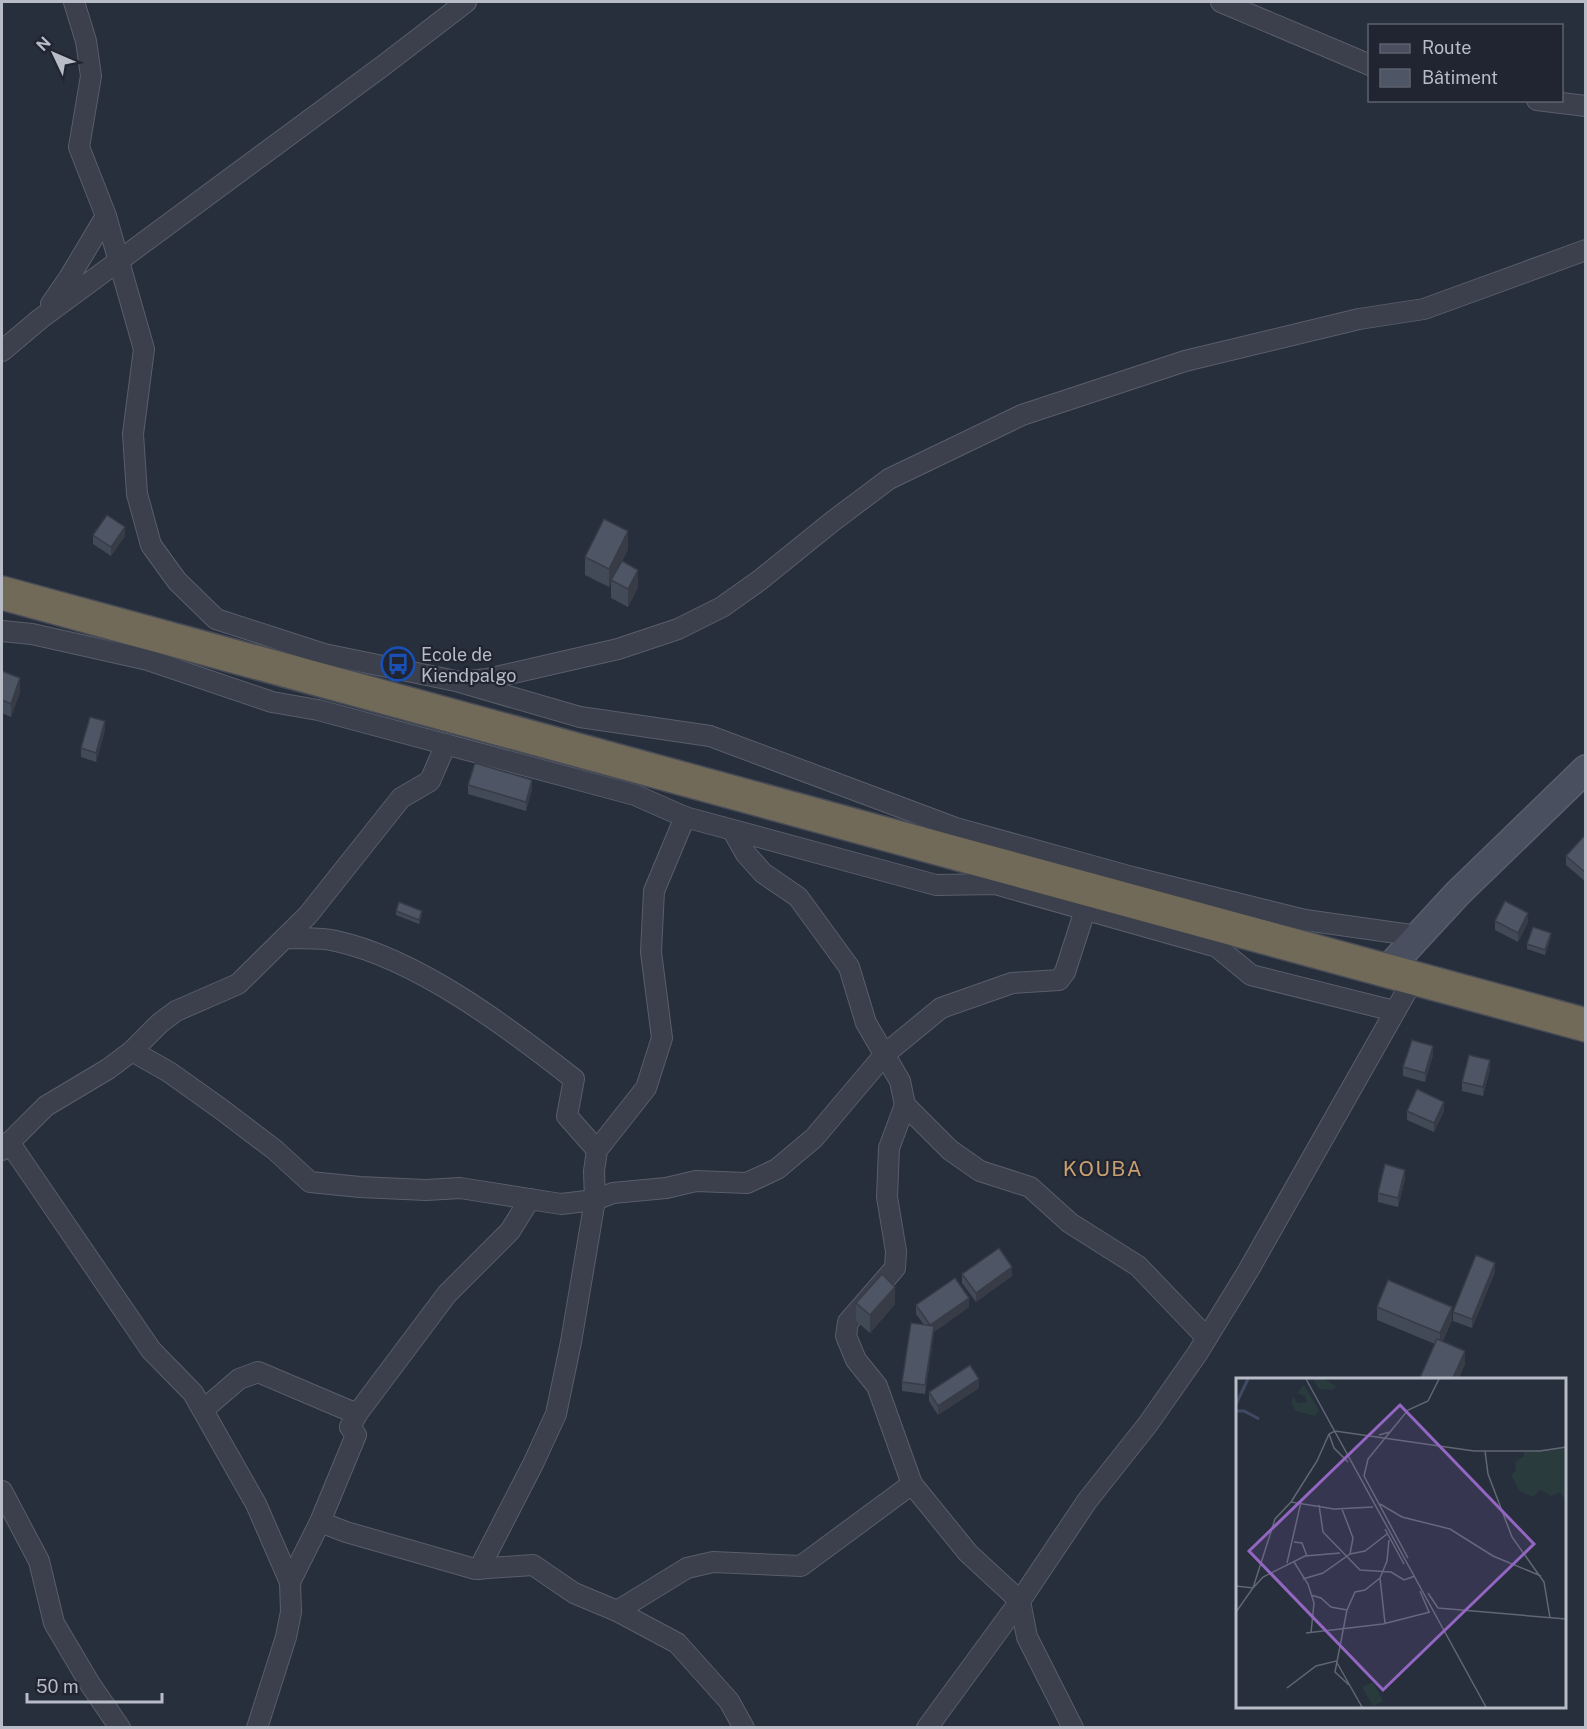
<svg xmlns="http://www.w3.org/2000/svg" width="1587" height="1729" viewBox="0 0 1587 1729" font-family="'Public Sans',sans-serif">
<rect width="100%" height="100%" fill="#272e3c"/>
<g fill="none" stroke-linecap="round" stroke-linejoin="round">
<!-- street casing -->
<g stroke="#595e6a" stroke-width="22">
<g id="street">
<path d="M1221 2 1370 65"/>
<path d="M1537 100 1586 106"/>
<path d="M106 216 144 349 133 434 137 494 151 545 177 581 216 619 324 654 456 681 580 717 710 736 956 828 1132 877 1305 920 1418 936"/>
<path d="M51 304 69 278 106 216 79 147 91 76 86 41 74 2"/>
<path d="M2 351 40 319 384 65 466 2"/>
<path d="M2 631 32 634 148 660 272 702 318 710 635 795 685 817 936 885 995 884 1217 947 1251 975 1394 1011"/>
<path d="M468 681 487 679 618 649 678 629 722 607 760 580 833 521 889 479 1022 415 1185 361 1359 319 1424 309 1586 250"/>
<path d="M733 831 746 854 763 873 798 897 849 967 866 1023 900 1081 905 1105 950 1150 980 1171 1030 1187 1070 1223 1138 1266 1206 1337"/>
<path d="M285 938C301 939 320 937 336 941 418 959 509 1028 574 1079L567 1116 597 1150"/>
<path d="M132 1051 169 1072 221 1109 275 1150 310 1182 360 1187 426 1190 460 1188 561 1204 595 1200 613 1193 666 1188 696 1181 747 1183 777 1169 814 1138 885 1054 941 1008 1012 983 1059 980 1065 972 1089 898"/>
<path d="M905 1105 889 1148 887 1197 896 1251 895 1268 848 1322 846 1336 856 1360 877 1386 912 1484 968 1553 1020 1601 1027 1637 1073 1728"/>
<path d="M9 1142 151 1350 193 1393 256 1504 290 1582"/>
<path d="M2 1150 46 1106 108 1069 132 1051 160 1023 176 1011 238 984 308 915 401 798 430 781 446 744"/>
<path d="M203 1410 239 1379 258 1372 357 1414"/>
<path d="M2 1491 39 1561 54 1623 90 1684 120 1728"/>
<path d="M320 1522 346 1532 475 1569 533 1565 574 1593 617 1611 677 1643 729 1701 744 1728"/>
<path d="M479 1569 533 1464 556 1414 571 1342 595 1200 594 1171 597 1150 646 1088 662 1038 651 952 654 891 685 817"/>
<path d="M617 1611 687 1568 713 1562 801 1566 912 1484"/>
<path d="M257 1728 286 1637 291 1612 290 1582 320 1522 356 1435 350 1427 357 1414 447 1294 510 1231 530 1199"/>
<path d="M927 1728 1020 1601 1087 1501 1148 1424 1197 1354 1248 1271 1414 978"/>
</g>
</g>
<!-- secondary casing -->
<g stroke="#595e6a" stroke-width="30">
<path id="secondary" d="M1386 971 1458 893 1586 769"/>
</g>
<!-- highway casing -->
<g stroke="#464b57" stroke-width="36">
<path id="highway" d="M2 593 1586 1025"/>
</g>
<!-- street -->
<use href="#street" stroke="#3b404c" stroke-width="20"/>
<!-- secondary -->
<use href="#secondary" stroke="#4a4f5f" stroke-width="27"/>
<!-- highway -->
<use href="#highway" stroke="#716a59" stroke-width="33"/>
</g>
<!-- wall -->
<g fill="#434a57">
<path d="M93 535 125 536 111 556 93 544Z"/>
<path d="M628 549 622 561 638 587 628 607 611 598V581L609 587 585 575V557Z"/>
<path d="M2 671 20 692 11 717 2 713Z"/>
<path d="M105 730 96 762 81 757V748Z"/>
<path d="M468 785 532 789 526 811 468 794Z"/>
<path d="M1586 834V882L1566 865V856Z"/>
<path d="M396 911 422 915 419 924 396 915Z"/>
<path d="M1495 921 1528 922 1518 942 1495 930Z"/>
<path d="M1551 937 1545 955 1527 949V944Z"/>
<path d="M1433 1055 1425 1082 1403 1076V1067Z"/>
<path d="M1490 1069 1483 1096 1462 1091V1082Z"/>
<path d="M1407 1111H1444L1434 1132 1407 1120Z"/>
<path d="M1405 1179 1398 1207 1378 1202V1193Z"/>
<path d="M1495 1272 1472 1328 1453 1321V1312Z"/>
<path d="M962 1274 1012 1276 976 1302 962 1283Z"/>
<path d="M856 1303 895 1304 870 1333 856 1321Z"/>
<path d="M916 1305 969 1307 934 1332 925 1394 902 1391V1382L924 1325 916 1314Z"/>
<path d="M1377 1307 1452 1320 1443 1341 1465 1364 1458 1380H1419L1435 1344 1377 1320Z"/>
<path d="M979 1388 938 1415 929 1401V1392Z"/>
</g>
<!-- shaded-wall -->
<g fill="#373c47">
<path d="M125 527V536L111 556V547Z"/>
<path d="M628 531V549L609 587V569Z"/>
<path d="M638 570V587L628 607V589Z"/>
<path d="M20 678V692L11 717V704Z"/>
<path d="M105 721V730L96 762V753Z"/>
<path d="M532 780V789L526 811V802Z"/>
<path d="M422 911V915L419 924V920Z"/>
<path d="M1528 913V922L1518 942V933Z"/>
<path d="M1551 933V937L1545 955V950Z"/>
<path d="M1433 1046V1055L1425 1082V1073Z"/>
<path d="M1490 1060V1069L1483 1096V1087Z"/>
<path d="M1444 1102V1111L1434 1132V1123Z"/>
<path d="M1405 1170V1179L1398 1207V1198Z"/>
<path d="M1495 1263V1272L1472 1328V1319Z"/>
<path d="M1012 1267V1276L976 1302V1293Z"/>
<path d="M895 1287V1304L870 1333V1315Z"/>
<path d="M969 1298V1307L934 1332 925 1394 930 1325Z"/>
<path d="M1452 1307V1320L1440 1347V1333Z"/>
<path d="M1465 1351V1364L1458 1380H1452Z"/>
<path d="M979 1379V1388L938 1415V1406Z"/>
</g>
<!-- building -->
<g fill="#4e5665" stroke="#373c47" stroke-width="1.5">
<path d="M107 515 125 527 111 547 93 535Z"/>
<path d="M604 519 628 531 609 569 585 557Z"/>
<path d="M622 561 638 570 628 589 611 580Z"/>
<path d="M2 671 20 678 11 704 2 700Z"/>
<path d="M90 717 105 721 96 753 81 748Z"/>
<path d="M475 763 532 780 526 802 468 785Z"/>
<path d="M1586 834V873L1566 856Z"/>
<path d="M1505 901 1528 913 1518 933 1495 921Z"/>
<path d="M399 902 422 911 419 920 396 911Z"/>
<path d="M1533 927 1551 933 1545 950 1527 944Z"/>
<path d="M1412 1040 1433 1046 1425 1073 1403 1067Z"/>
<path d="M1469 1055 1490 1060 1483 1087 1462 1082Z"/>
<path d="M1417 1089 1444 1102 1434 1123 1407 1111Z"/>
<path d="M1385 1164 1405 1170 1398 1198 1378 1193Z"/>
<path d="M999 1248 1012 1267 976 1293 962 1274Z"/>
<path d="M1476 1255 1495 1263 1472 1319 1453 1312Z"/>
<path d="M882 1274 895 1287 870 1315 856 1303Z"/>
<path d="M955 1278 969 1298 930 1325 916 1305Z"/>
<path d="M1388 1280 1452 1307 1440 1333 1377 1307Z"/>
<path d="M911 1323 934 1326 925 1385 902 1382Z"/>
<path d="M1437 1339 1465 1351 1452 1380H1419Z"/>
<path d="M970 1365 979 1379 938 1406 929 1392Z"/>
</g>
<!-- icons -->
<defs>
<g id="bus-ring" transform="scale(1.725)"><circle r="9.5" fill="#202531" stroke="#1a4fb4" stroke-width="1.5"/><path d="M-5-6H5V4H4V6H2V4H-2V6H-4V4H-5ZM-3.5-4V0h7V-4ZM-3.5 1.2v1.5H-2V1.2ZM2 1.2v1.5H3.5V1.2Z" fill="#1a4fb4"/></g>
</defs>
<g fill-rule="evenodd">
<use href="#bus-ring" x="398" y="664"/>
</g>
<g text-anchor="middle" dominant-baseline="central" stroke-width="4.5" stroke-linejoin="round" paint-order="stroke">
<!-- poi labels -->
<g font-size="18" fill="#b7bcc7" stroke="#202531" text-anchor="start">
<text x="421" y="654">Ecole de<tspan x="421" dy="21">Kiendpalgo</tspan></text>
</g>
<!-- quarter labels -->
<g font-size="21" letter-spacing="1.5" fill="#c89f71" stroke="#202531">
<text x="1103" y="1168">KOUBA</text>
</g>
</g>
<!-- overview -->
<g transform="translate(1236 1378)">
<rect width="330" height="330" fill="#272e3c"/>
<path d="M77 1H88L100 8 97 12 83 11ZM68 7 83 32 79 38 60 33 55 25 57 19 62 25 71 24 69 18 61 15ZM330 69V125L324 114 315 118 304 112 297 119 283 113 275 96 280 93 279 84 288 78V74ZM137 304 147 323 137 328 126 309Z" fill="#2a3b3e"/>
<path fill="none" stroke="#3f4b63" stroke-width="3" d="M0 26 12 1M0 33H8L23 41"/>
<path fill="none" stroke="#616774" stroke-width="1.5" d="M70 1 250 329M154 54 132 81 128 98 172 180M93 56 98 70 112 84M143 57 154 54 172 32 192 23 203 1M249 73 252 96 276 159 308 204 314 240M55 124 81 83 93 56 99 53 238 73H304L330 69M144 126 166 139 214 151 257 178 305 198M83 127 87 154 124 192 155 194 168 202 179 198M106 131 117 160 114 176M149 151 168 186M58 164 66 165 71 178M58 184 72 206 78 225 75 255M51 185 65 124M67 201 87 195 114 176 129 173 151 156M0 208 17 210 27 199 69 178 104 175M184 213 193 234M192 215 202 230M75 217 85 220 95 229 111 232M202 230 330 241M0 234 17 210 39 141 55 124 98 131 137 129M149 245 144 200 151 183 153 162M70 255 147 246 194 234M113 307 99 294 111 232 119 214 129 212 144 200M51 310 80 288 100 283 126 329"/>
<path fill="#9366c2" fill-opacity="0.15" stroke="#9366c2" stroke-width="3" d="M164 27 298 166 147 312 13 173Z"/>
<rect width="330" height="330" fill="none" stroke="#b7bcc7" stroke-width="3"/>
</g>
<!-- border -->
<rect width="1587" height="1729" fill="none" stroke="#b7bcc7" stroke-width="6"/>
<!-- legend -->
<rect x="1368" y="24" width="195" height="78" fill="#202531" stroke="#5c616d" stroke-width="1.5"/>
<rect x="1380" y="44" width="30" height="9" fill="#4a4f5f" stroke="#5c616d" stroke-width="1.5"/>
<text x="1422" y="54" font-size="18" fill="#b7bcc7">Route</text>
<rect x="1380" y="69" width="30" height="18" fill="#4e5665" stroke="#5c616d" stroke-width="1.5"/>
<text x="1422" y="84" font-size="18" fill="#b7bcc7">Bâtiment</text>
<!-- north arrow -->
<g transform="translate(54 54) rotate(314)" stroke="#202531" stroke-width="4.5" paint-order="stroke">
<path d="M0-4.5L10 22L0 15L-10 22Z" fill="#b7bcc7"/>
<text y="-9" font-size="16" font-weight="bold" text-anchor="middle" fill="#b7bcc7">N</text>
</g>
<!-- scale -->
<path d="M27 1693v9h135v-9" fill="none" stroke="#b7bcc7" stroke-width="3"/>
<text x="36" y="1693" font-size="18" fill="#b7bcc7" stroke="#202531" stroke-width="4.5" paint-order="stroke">50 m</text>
</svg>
